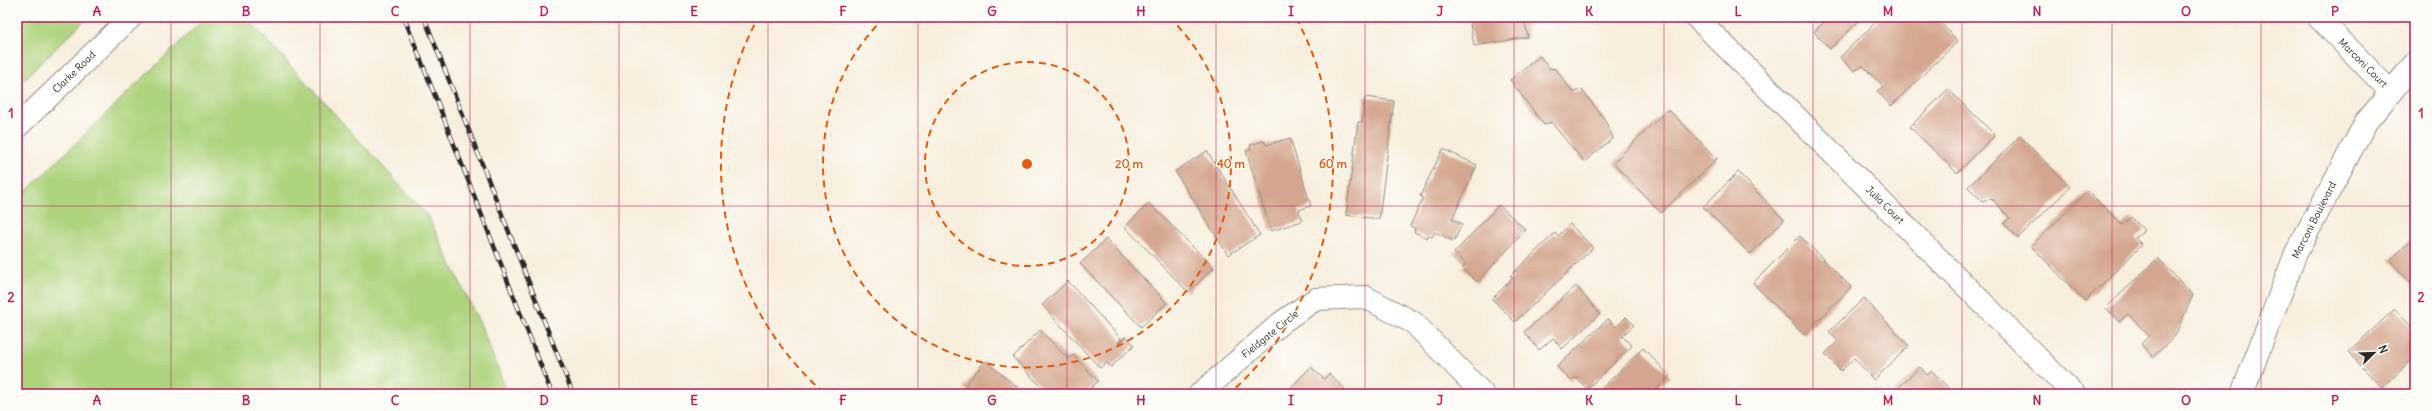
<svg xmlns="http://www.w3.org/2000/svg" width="2432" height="411" viewBox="0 0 2432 411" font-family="Delius,sans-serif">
<rect width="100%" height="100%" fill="#fdfcf7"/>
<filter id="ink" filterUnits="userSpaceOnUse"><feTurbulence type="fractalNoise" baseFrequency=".025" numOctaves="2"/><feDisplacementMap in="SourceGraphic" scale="8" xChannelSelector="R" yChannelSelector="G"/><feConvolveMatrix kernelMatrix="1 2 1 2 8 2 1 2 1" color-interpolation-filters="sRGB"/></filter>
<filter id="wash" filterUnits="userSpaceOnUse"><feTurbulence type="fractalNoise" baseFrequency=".012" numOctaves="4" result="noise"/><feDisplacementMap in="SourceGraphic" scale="16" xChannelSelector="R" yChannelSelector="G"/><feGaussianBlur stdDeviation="0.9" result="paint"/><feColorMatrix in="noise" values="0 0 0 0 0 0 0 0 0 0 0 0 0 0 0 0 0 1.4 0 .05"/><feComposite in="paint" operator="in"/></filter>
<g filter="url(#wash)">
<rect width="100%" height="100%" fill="#f8eedd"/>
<!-- green -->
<g fill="#add37d" stroke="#6c7f54">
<path d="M17 17H88L17 86Z"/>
<path d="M206 17H246L428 216 481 326 508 394H18L17 200Z"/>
</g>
<g id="blocks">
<!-- building -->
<g fill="#d4a68f">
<path d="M1469 17H1524L1528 37 1474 46Z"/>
<path d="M1823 17H1863L1830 49 1814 32 1826 20Z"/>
<path d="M1881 17H1935L1958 41 1891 106 1877 91 1883 86 1863 66 1854 71 1840 57Z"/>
<path d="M1540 56 1549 68 1556 69 1573 92 1582 90 1605 120 1613 138 1584 162 1551 122 1544 125 1510 80Z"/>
<path d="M1948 89 1995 135 1957 173 1910 127Z"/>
<path d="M1365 97 1394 101 1379 219 1346 215 1358 122H1362Z"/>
<path d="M1668 109 1717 159 1661 213 1613 163Z"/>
<path d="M2020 136 2070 187 2018 238 2004 223 2010 218 1991 198 1983 202 1968 187Z"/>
<path d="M1290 138 1311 206 1299 210 1302 221 1271 231 1246 151 1251 149 1250 145 1264 141 1266 145Z"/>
<path d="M1443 149 1477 165 1452 219 1462 224 1454 241 1435 232 1432 237 1428 235 1427 238 1414 232 1415 228 1410 226 1423 198 1420 196Z"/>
<path d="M1207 151 1260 235 1228 255 1175 171Z"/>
<path d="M1738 172 1784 220 1750 254 1703 207Z"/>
<path d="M2088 191 2122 225 2131 217 2144 230 2135 238 2142 245 2085 301 2031 246Z"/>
<path d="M1149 203 1214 268 1188 292 1125 227Z"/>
<path d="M1499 205 1526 230 1477 282 1462 268 1466 264 1454 253Z"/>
<path d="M1570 224 1593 248 1515 322 1492 299 1513 278 1510 276 1555 233 1558 236Z"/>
<path d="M1800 236 1851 287 1804 335 1753 283Z"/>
<path d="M2415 237V288L2390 260Z"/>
<path d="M1106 239 1167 303 1141 327 1080 264Z"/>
<path d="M2158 258 2193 295 2175 336 2153 357 2141 344 2149 336 2128 314 2119 322 2106 308Z"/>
<path d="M1068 281 1121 339 1118 344 1126 336 1134 345 1111 367 1106 363 1100 368 1042 305Z"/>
<path d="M1576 286 1600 314 1562 349 1553 338 1539 350 1524 332Z"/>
<path d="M1864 298 1909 346 1874 380 1854 358 1841 371 1825 354 1838 341 1829 332Z"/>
<path d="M2395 309 2415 331V357L2382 388 2348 352Z"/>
<path d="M1626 317 1634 325 1622 336 1632 346 1587 389 1575 377 1571 381 1557 367 1608 319 1616 327Z"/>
<path d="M1040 330 1068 359 1073 355 1098 381 1085 394H1048L1013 357Z"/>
<path d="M1643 348 1670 376 1651 394H1596Z"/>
<path d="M985 361 1026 394H971L963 388Z"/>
<path d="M1311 367 1324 379 1329 374 1345 389 1340 394H1284Z"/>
<path d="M1920 367 1927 375 1932 371 1954 394H1892Z"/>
</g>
</g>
</g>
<g filter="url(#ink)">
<use href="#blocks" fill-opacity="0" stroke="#928c84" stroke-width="1"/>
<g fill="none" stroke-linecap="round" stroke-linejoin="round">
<!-- street casing -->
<g stroke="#928c84" stroke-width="24">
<g id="street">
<path d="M1696 17 2074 394"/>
<path d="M2318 17 2391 92"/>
<path d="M1200 394 1282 322 1316 299 1365 297 1414 323 1483 394"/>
</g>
</g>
<!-- secondary casing -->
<g stroke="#928c84" stroke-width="24">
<g id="secondary">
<path d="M17 127 131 17"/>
<path d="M2242 394 2296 253 2366 122 2415 63"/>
</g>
</g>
<!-- street -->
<use href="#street" stroke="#fff" stroke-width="22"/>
<!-- secondary -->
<use href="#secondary" stroke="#fff" stroke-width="22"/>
<!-- rail casing -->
<g stroke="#2b2b2b" stroke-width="4.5">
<g id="rail">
<path d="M404 17 552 394"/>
<path d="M424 17 573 394"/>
</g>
</g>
<!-- rail -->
<use href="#rail" stroke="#fdfcf7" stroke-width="3" stroke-dasharray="9" stroke-linecap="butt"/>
</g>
</g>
<!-- grid -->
<path fill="none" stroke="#c2185b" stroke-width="1" stroke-opacity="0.55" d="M171 17V394M320 17V394M470 17V394M619 17V394M768 17V394M918 17V394M1067 17V394M1216 17V394M1365 17V394M1514 17V394M1664 17V394M1813 17V394M1962 17V394M2112 17V394M2261 17V394M17 206H2415"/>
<!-- distance rings -->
<g fill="none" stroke="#e8590c" stroke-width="2" stroke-dasharray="7 5">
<circle cx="1027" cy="164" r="102"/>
<path d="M1169 17A204 204 0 1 1 885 17"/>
<path d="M824 393A306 306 0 0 1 758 18M1296 18A306 306 0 0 1 1230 393"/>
</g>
<g text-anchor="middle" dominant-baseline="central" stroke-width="3" stroke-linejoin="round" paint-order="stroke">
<!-- street labels -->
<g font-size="10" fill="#2b2b2b" stroke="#fdfcf7">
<text transform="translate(2363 63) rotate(45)">Marconi Court</text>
<text transform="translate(74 72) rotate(-44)">Clarke Road</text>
<text transform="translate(1885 205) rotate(45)">Julia Court</text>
<text transform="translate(2314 220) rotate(-63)">Marconi Boulevard</text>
<text transform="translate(1270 334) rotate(-39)">Fieldgate Circle</text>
</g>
</g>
<circle cx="1027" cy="164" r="6" fill="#e8590c" stroke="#fdfcf7" stroke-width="2"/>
<g font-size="12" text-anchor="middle" font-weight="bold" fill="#e8590c" stroke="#fdfcf7" stroke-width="3" stroke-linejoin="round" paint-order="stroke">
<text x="1129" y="168">20 m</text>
<text x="1231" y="168">40 m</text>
<text x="1333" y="168">60 m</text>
</g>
<!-- margin -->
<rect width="2432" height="411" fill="none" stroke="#fdfcf7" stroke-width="44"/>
<!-- north arrow -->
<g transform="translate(2374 353) rotate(67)" stroke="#fdfcf7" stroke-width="3" paint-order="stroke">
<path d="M0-3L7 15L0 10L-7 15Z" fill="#2b2b2b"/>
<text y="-6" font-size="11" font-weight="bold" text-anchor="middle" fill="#2b2b2b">N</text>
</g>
<rect x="22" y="22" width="2388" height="367" fill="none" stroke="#c2185b" stroke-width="1.5"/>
<g font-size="13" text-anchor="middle" font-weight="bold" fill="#c2185b">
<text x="97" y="16">A</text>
<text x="246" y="16">B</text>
<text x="395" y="16">C</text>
<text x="544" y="16">D</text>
<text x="694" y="16">E</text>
<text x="843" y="16">F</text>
<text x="992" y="16">G</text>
<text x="1141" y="16">H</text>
<text x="1291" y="16">I</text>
<text x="1440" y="16">J</text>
<text x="1589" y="16">K</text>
<text x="1738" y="16">L</text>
<text x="1888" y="16">M</text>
<text x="2037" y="16">N</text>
<text x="2186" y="16">O</text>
<text x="2335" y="16">P</text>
<text x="11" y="118">1</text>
<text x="2421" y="118">1</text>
<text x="11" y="302">2</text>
<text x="2421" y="302">2</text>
<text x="97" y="405">A</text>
<text x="246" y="405">B</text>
<text x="395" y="405">C</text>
<text x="544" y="405">D</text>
<text x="694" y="405">E</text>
<text x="843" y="405">F</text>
<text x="992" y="405">G</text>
<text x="1141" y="405">H</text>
<text x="1291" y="405">I</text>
<text x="1440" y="405">J</text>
<text x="1589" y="405">K</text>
<text x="1738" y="405">L</text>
<text x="1888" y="405">M</text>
<text x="2037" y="405">N</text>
<text x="2186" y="405">O</text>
<text x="2335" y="405">P</text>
</g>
</svg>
